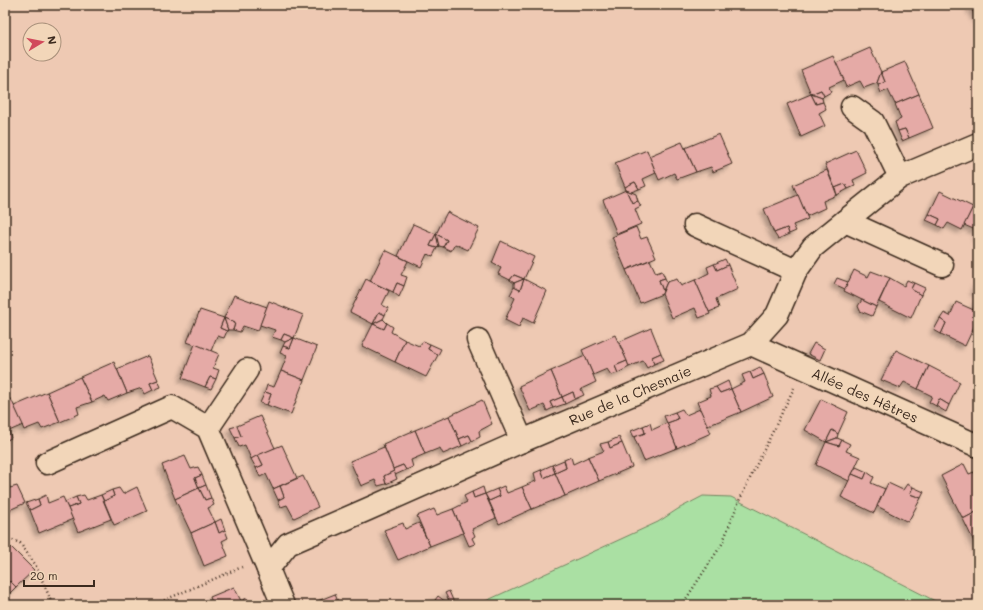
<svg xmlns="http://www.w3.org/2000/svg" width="983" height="610" viewBox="0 0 983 610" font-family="Mali,sans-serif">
<defs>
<filter id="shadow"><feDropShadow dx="-3.5" dy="3.5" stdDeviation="2" flood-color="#0004"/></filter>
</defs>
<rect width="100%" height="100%" fill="#eec9b3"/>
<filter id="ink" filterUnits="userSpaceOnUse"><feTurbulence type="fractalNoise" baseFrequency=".025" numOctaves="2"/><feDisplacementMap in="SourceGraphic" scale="8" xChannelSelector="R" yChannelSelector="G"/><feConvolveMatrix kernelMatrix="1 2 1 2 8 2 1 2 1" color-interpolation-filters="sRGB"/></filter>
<g filter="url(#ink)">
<!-- green -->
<path fill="#aae0a3" stroke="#728560" d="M703 496 731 497 943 605H477L658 522 678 509Z"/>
<!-- building -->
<g fill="#e5aaa6" stroke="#3b2a1e" filter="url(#shadow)">
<path d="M973 5H978V21L970 6Z"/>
<path d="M870 48 881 72 877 83 864 88 860 81 846 87 836 63Z"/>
<path d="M833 56 844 80 829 87 831 92 824 96 821 90 811 94 801 70Z"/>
<path d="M905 62 919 94 895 104 888 90 881 93 878 85 885 82 881 72Z"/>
<path d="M881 72 885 82 878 85 877 83Z"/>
<path d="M821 90 824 96 822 98 811 94Z"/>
<path d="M811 94 822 98 823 102 816 104Z"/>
<path d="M811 94 816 104 823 102 826 109 819 113 825 126 801 137 787 104Z"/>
<path d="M919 94 933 128 909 138 905 129 898 131 895 122 901 119 895 104Z"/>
<path d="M905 129 909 138 902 141 898 131Z"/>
<path d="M719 134 732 164 713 172 711 167 696 172 685 148Z"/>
<path d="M682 142 696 172 677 179 674 173 659 180 649 156Z"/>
<path d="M647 150 656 173 643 179 646 186 639 189 635 182 625 187 615 163Z"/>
<path d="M856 150 867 173 853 180 855 186 848 189 845 184 835 188 825 164Z"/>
<path d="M827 170 837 195 823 201 825 208 807 216 793 185Z"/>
<path d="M635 182 639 189 631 192 626 190 625 187Z"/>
<path d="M845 184 848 189 837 195 835 188Z"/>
<path d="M626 190 636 194 638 201 632 203Z"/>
<path d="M626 190 632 203 638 201 641 206 635 209 641 224 617 234 603 200Z"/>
<path d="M940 191 973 207 962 230 948 223 944 229 937 225 940 219 929 214Z"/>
<path d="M798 195 808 219 793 225 796 231 789 234 787 228 774 233 764 209Z"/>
<path d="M975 203 978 205V238L976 237 978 231 964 225Z"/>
<path d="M447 212 479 228 468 250 455 244 451 251 443 247 447 240 436 234Z"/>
<path d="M929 214 940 219 937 225 926 220Z"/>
<path d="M413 224 436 234 430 246 437 248 433 256 427 254 421 267 398 256Z"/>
<path d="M636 227 641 239 647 237 656 257 626 270 612 237Z"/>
<path d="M787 228 789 234 778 239 774 233Z"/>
<path d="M436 234 439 246 437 248 430 246Z"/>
<path d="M436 234 447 240 443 247 439 246Z"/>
<path d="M501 241 534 257 524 279 514 275 510 280 498 274 501 268 492 263Z"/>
<path d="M385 250 408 261 401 275 407 277 404 286 397 283 393 292 370 281Z"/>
<path d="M725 259 728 265 717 270 714 264Z"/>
<path d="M650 260 656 273 662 271 665 278 659 280 663 291 662 294 640 303 626 270Z"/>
<path d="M714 264 717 270 728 265 738 289 716 299 719 308 709 312 695 280 709 273 707 267Z"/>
<path d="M854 270 868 277 871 271 890 278 876 307 844 291Z"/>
<path d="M514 275 524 279 514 283 510 280Z"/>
<path d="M665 278 667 282 663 291 659 280Z"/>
<path d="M837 278 848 282 845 289 834 284Z"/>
<path d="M890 278 904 286 907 280 914 283 911 289 921 295 911 318 879 302Z"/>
<path d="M366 279 389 291 382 305 388 308 385 315 379 312 373 324 350 312Z"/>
<path d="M524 279 547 291 533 323 523 318 519 327 505 320 515 298 510 295 514 287 520 290Z"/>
<path d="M524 279 520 290 514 287V283Z"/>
<path d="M677 279 681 286 695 280 710 314 699 318 695 308 672 318 662 294 667 282Z"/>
<path d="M397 283 404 286 399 297 393 292Z"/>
<path d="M914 283 925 288 921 295 911 289Z"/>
<path d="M976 284 978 285V294L974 291Z"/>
<path d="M234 295 267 307 258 331 243 326 240 332 233 330 235 323 224 318Z"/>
<path d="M978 298V312L973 310Z"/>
<path d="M862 300 876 307 872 316 860 311 858 306Z"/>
<path d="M269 301 303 315 294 338 284 334 281 340 272 337 275 330 260 325Z"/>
<path d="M956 302 978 312V318L965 346 941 334 946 323 940 319 944 313 950 316Z"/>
<path d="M200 310 224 318 220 328 227 331 224 338 217 336 211 351 187 342Z"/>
<path d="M379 312 385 315 383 319 373 324Z"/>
<path d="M224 318 228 330 227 331 220 328Z"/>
<path d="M224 318 235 323 233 330H228Z"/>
<path d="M383 319 387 323 384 329 373 324Z"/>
<path d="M940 319 946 323 941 334 934 330Z"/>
<path d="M387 323 393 327 391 332 405 340 395 362 362 346 373 324 384 329Z"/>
<path d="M651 328 661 353 652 357 654 364 647 368 643 361 629 367 619 342Z"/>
<path d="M284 334 294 338 285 342 281 340Z"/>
<path d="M615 335 627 361 615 366 618 373 611 375 607 369 593 375 582 350Z"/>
<path d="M294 338 317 347 304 380 281 371 287 356 280 353 283 346 290 348Z"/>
<path d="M294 338 290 348 283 346 285 342Z"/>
<path d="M405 340 419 346 423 341 430 344 428 349 438 355 426 377 395 362Z"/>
<path d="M814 343 825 349 820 360 808 354Z"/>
<path d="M195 344 219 354 213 368 219 370 216 379 210 377 205 387 182 378Z"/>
<path d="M430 344 441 349 438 355 428 349Z"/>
<path d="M896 350 929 366 918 389 904 382 900 388 881 380Z"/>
<path d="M661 353 664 360 654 364 652 357Z"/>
<path d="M148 356 158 380 150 383 153 390 145 394 142 388 127 393 117 369Z"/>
<path d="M585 356 596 382 581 389 584 395 575 399 573 392 562 397 551 371Z"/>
<path d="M627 361 629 367 618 373 615 366Z"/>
<path d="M114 362 127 393 108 401 105 396 92 402 80 377Z"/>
<path d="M929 366 960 382 949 405 939 399 936 406 929 402 932 396 918 389Z"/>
<path d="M760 367 764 374 753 379 750 372Z"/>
<path d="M281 371 304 380 291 414 267 405 271 394 265 392 267 385 274 387Z"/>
<path d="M551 371 562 397 550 402 553 408 547 411 544 405 530 411 519 386Z"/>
<path d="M750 372 753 379 764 374 773 397 741 412 731 389 745 382 742 375Z"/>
<path d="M80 377 92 402 77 407 79 414 60 422 47 392Z"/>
<path d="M210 377 216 379 211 389 205 387Z"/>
<path d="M158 380 161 387 153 390 150 383Z"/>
<path d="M728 381 731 389 720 393 716 387Z"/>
<path d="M716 387 720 393 731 389 741 412 707 426 697 402 711 396 709 389Z"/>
<path d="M47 392 60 422 42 429 39 424 24 430 14 406Z"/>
<path d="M265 392 271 394 267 405 260 403Z"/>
<path d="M573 392 575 399 565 404 562 397Z"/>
<path d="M562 397 565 404 553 408 550 402Z"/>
<path d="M11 399 23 425 9 431 11 438 5 441V401Z"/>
<path d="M821 399 848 412 838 434 832 430 826 442 805 430Z"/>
<path d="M939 399 949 405 946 412 936 406Z"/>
<path d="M482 400 492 424 479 431 480 437 472 441 469 435 459 439 449 416Z"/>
<path d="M682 409 686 415 700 409 711 433 677 448 667 423 678 419 675 412Z"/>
<path d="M675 412 678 419 667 423 664 416Z"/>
<path d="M260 416 275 448 251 459 245 445 239 447 235 438 241 436 237 426Z"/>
<path d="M449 416 462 446 443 454 440 448 425 454 415 430Z"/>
<path d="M650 423 652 430 667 423 677 448 644 461 634 437 645 433 643 426Z"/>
<path d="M237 426 241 436 235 438 230 428Z"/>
<path d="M643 426 645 433 634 437 631 431Z"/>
<path d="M415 430 425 454 411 460 413 467 406 470 403 465 393 469 383 444Z"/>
<path d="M832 430 838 434 837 438 826 442Z"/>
<path d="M469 435 472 441 462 446 459 439Z"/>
<path d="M619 437 622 443 610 448 608 442Z"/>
<path d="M837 438 842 440 839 446 826 442Z"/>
<path d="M842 440 850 444 846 451 860 457 849 481 816 465 826 442 839 446Z"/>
<path d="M608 442 610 448 622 443 632 467 599 481 588 457 604 451 600 444Z"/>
<path d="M282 445 297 478 273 489 266 474 260 477 256 468 263 465 258 455Z"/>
<path d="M384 447 394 471 384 476 386 484 378 486 375 480 361 486 350 461Z"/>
<path d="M258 455 263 465 256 468 251 459Z"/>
<path d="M185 456 191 469 198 467 202 475 195 478 199 488 175 499 162 465Z"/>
<path d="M571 457 573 464 588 457 599 481 565 496 555 473 566 468 564 460Z"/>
<path d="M564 460 566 468 555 473 552 465Z"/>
<path d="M964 464 969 474 974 472 978 480V511L963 519 941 476Z"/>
<path d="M403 465 406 470 395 475 393 469Z"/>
<path d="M552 465 555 473 544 478 541 470Z"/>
<path d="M856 467 867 472 864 479 852 474Z"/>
<path d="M541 470 544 478 555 473 565 496 532 509 522 487 536 481 534 473Z"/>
<path d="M394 471 397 479 386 484 384 476Z"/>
<path d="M867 472 874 477 871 483 885 489 874 513 841 497 852 474 864 479Z"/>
<path d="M202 475 206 485 199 488 195 478Z"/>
<path d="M303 476 318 507 294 518 287 505 281 507 278 500 284 497 280 486Z"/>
<path d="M5 477 10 488 17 486 25 503 5 512Z"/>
<path d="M888 483 903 490 907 484 913 487 910 494 921 498 908 522 877 506Z"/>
<path d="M206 485 211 498 205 500 199 488Z"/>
<path d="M280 486 284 497 278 500 273 489Z"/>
<path d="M504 486 507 493 522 487 532 509 499 524 489 501 500 496 497 489Z"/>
<path d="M137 487 147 511 114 525 104 501 114 496 112 490 119 488 123 494Z"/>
<path d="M483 487 485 494 474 498 472 492Z"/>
<path d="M913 487 924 492 921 498 910 494Z"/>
<path d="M199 488 205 500 211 498 214 505 208 508 215 522 191 533 175 499Z"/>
<path d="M497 489 500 496 489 501 485 494Z"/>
<path d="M112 490 114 496 104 501 101 495Z"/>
<path d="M472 492 474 498 485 494 496 518 472 529 475 536 472 538 475 544 469 546 453 509 467 502 464 496Z"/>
<path d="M46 495 48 503 63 497 73 519 39 533 30 510 40 505 38 499Z"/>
<path d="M84 495 87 500 101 495 111 519 78 532 68 508 79 504 76 497Z"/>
<path d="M76 497 79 504 68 508 65 502Z"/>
<path d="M38 499 40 505 30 510 26 503Z"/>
<path d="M434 509 437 515 453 509 463 533 430 546 417 516Z"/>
<path d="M978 511V550L963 519Z"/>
<path d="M221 519 225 530 219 533 215 522Z"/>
<path d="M215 522 219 533 225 530 228 538 222 541 228 556 204 566 191 533Z"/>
<path d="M403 523 405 529 419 523 430 546 398 560 384 530Z"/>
<path d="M11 547 34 570 16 587 10 581 5 586V553Z"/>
<path d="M10 581 16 587 9 594 5 590V586Z"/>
<path d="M234 587 241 601 247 598 250 605H213L210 597Z"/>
<path d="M449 591 455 605H451L445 593Z"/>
<path d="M335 594 338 602 332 605H314L315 602Z"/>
<path d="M438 596 450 605H442L435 600Z"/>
</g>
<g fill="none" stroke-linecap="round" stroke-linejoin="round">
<!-- minor casing -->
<g stroke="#3b2a1e" stroke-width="25">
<g id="minor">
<path d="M852 107 873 122 900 177"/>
<path d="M845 221 942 265"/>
<path d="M695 225 796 271"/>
<path d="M478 340 522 441"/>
<path d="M751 344 978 446"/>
<path d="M208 428 247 370"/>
<path d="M47 463 172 407 208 428 268 569"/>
<path d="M283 605 268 569 288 544 366 510 522 441 751 344 777 315 796 271 813 247 845 221 900 177 978 144"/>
</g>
</g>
<!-- path -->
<g stroke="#3b2a1e" stroke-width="2.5" stroke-dasharray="1 3" stroke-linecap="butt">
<path d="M5 537 20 543 35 564 53 605"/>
<path d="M153 605 242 567"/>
<path d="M682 605 722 544 739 501 794 388"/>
</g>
<!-- minor -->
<use href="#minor" stroke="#f2d6b9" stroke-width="22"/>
</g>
</g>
<g text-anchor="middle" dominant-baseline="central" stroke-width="3" stroke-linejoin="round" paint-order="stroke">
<!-- street labels -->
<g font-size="14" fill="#3b2a1e" stroke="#f2d6b9">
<text transform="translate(630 395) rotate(-23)">Rue de la Chesnaie</text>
<text transform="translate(865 395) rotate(24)">Allée des Hêtres</text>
</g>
</g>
<!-- margin -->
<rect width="983" height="610" fill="none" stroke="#f2d6b9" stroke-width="20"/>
<rect x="10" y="10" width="963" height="590" fill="none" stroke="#3b2a1e" stroke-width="1.5" filter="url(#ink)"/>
<!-- north arrow -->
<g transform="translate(42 42) rotate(80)"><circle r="19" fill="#f2d6b9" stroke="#a9917b"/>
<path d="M0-3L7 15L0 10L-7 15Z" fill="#d1495b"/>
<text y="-6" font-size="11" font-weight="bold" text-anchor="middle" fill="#3b2a1e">N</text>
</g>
<!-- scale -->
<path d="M24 580v6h70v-6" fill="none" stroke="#3b2a1e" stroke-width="2"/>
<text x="30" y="580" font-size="12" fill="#3b2a1e" stroke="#f2d6b9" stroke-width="3" paint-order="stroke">20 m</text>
</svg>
